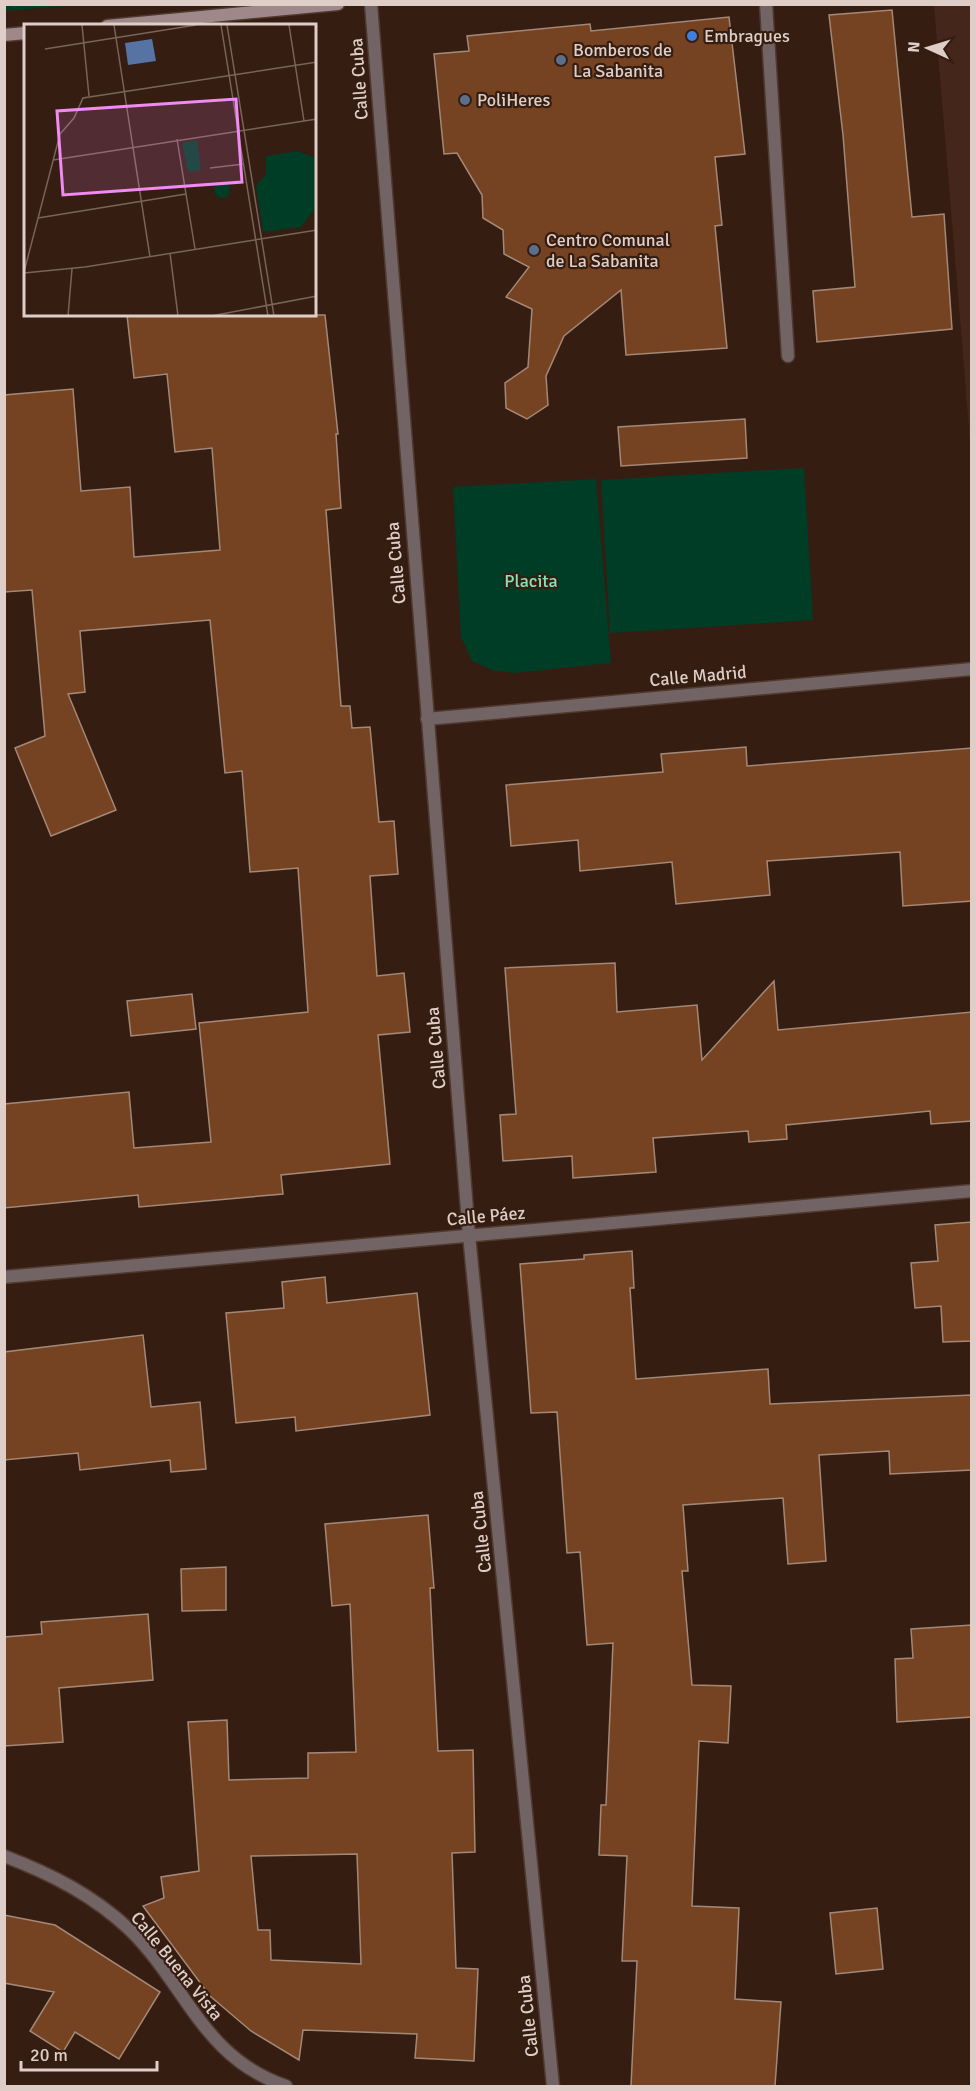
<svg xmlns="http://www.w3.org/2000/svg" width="976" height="2091" viewBox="0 0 976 2091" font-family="Signika,sans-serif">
<rect width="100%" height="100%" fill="#351d12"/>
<!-- built -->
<path fill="#44271a" d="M934 5H971V456L964 367Z"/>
<!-- green -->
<g fill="#003d27">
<path d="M5 4H75V5L5 11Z"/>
<path d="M804 468 813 620 610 633 601 480Z"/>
<path d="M596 479 611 663 513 673 492 670 472 661 461 637 453 487Z"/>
</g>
<!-- building -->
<g fill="#754321" stroke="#a48877" stroke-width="1.5" fill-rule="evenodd">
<path d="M892 10 912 217 944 214 952 329 817 342 813 291 855 287 843 135 829 15Z"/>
<path d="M729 17 745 154 715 157 722 225 715 226 727 348 626 355 621 290 564 336 546 376 548 405 527 419 506 408 505 383 528 367 532 309 506 297 529 267 504 254 503 230 483 218 482 195 457 153 444 154 434 54 469 51 467 36 590 24 591 31Z"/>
<path d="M127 315H325L338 434H336L341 508 326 510 341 706H350L352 728 370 727 379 822 394 821 398 874 370 876 377 976 404 973 410 1032 378 1035 390 1164 281 1175 283 1194 139 1207 138 1195 4 1208V1104L129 1092 134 1148 211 1142 199 1023 308 1012 298 868 250 872 242 771 225 773 210 620 80 631 85 692 68 694 116 810 51 836 15 748 45 736 32 590 4 592V395L73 389 81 491 130 487 134 557 220 550 212 448 175 452 167 374 134 378Z"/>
<path d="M745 419 747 458 621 466 618 427Z"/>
<path d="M746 747 747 766 972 748V901L903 906 900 852 767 861 770 895 676 904 672 862 580 871 578 840 511 846 506 785 663 772 661 754Z"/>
<path d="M615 963 617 1012 697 1005 702 1060 774 981 778 1030 972 1012V1121L931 1124 930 1111 786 1125 787 1139 749 1142 748 1131 653 1138 656 1172 573 1178 572 1156 503 1161 500 1115 516 1114 505 968Z"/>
<path d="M192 994 196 1029 131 1036 127 1001Z"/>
<path d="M972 1222V1341L943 1342 941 1306 915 1308 911 1263 938 1261 935 1225Z"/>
<path d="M632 1251 634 1288H630L636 1379 768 1369 770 1404 972 1395V1470L890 1474 889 1451 819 1455 826 1561 788 1564 783 1498 683 1505 688 1571H682L692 1685 731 1686 728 1743 699 1741 692 1906 739 1908 735 1999 781 2002 775 2086H631L637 1961H622L627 1856 599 1855 601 1805H606L613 1643 587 1645 580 1552 567 1553 557 1412 531 1413 520 1264 584 1259V1255Z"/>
<path d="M325 1277 327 1303 417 1293 430 1415 296 1431 295 1417 236 1423 226 1313 284 1308 282 1282Z"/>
<path d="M143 1335 151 1407 200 1402 206 1469 171 1472 170 1460 80 1470 78 1453 4 1460V1352Z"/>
<path d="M428 1515 434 1588H430L438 1751 473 1750 475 1852 452 1853 456 1968 478 1969 474 2061 415 2058 417 2034 303 2030 299 2060 251 2031 210 1996 143 1906 164 1898 161 1877 199 1871 188 1722 227 1720 229 1780 308 1778V1753L356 1752 350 1604 332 1606 325 1524ZM357 1854 361 1964 271 1960 270 1930H258L251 1856Z"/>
<path d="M226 1567V1610L182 1611 181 1569Z"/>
<path d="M148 1614 153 1680 59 1688 63 1742 4 1746V1637L42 1634 41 1622Z"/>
<path d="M972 1625V1717L897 1722 895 1659 913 1658 911 1629Z"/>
<path d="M877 1908 883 1969 836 1974 830 1913Z"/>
<path d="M4 1915 55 1925 160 1992 119 2059 75 2032 63 2052 30 2031 54 1992 4 1983Z"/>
</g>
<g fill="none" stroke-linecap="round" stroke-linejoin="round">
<!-- street casing -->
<g stroke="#50392f" stroke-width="15">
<g id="street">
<path d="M371 4 469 1235 553 2086"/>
<path d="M766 4 788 356"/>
<path d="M427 719 972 669"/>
<path d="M4 1277 972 1191"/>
<path d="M4 1856C51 1874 93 1895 130 1930 187 1986 203 2058 286 2086"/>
</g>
</g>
<!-- secondary casing -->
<g stroke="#50392f" stroke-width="15">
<g id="secondary">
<path d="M107 26 338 4"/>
<path d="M4 35 26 33"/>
</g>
</g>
<!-- street -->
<use href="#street" stroke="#726465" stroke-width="12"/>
<!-- secondary -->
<use href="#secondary" stroke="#9f888a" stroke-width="12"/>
</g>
<!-- markers -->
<circle fill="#3f7fe0" stroke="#351d12" stroke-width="2" cx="692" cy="36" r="6"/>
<g fill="#5c6f8a" stroke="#351d12" stroke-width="2">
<circle cx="561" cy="60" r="6"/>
<circle cx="465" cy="100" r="6"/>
<circle cx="534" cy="250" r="6"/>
</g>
<g text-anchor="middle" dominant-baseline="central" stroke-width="4.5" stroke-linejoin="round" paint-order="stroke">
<!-- poi labels -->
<g font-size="18" fill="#decec7" stroke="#351d12" text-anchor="start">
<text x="704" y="36">Embragues</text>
<text x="573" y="50">Bomberos de<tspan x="573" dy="21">La Sabanita</tspan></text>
<text x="477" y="100">PoliHeres</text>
<text x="546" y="240">Centro Comunal<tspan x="546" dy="21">de La Sabanita</tspan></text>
</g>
<!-- street labels -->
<g font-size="18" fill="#decec7" stroke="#351d12">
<text transform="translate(359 79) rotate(-94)">Calle Cuba</text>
<text transform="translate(396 563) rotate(-95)">Calle Cuba</text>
<text transform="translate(698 676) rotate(-5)">Calle Madrid</text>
<text transform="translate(436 1048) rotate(-95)">Calle Cuba</text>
<text transform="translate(486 1216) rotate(-5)">Calle Páez</text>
<text transform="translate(481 1532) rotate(-96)">Calle Cuba</text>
<text transform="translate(177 1966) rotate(51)">Calle Buena Vista</text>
<text transform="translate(528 2016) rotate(-96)">Calle Cuba</text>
</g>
<!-- park labels -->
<g font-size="18" fill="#81e3b7" stroke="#351d12">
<text x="531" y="581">Placita</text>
</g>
</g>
<!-- overview -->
<g transform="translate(24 24)">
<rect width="292" height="292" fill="#351d12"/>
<path d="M173 116 177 146 164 148 158 119ZM273 127 292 134V184L277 203 239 208 232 162 242 150V132ZM190 166a8 8 0 1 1 16 0a8 8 0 1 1-16 0Z" fill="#003d27"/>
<path d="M128 15 132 37 104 41 101 19Z" fill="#5673a4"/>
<path fill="none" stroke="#79645a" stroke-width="1.5" d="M58 1 65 72M90 1 126 233M197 1 244 292M203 1 250 292M265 1 280 97M21 25 172 1M153 115 171 225M29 136 293 95M186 144 220 140M14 194 162 170M146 229 154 292M0 248 36 110 50 94 59 74 293 38M0 249 61 243 293 206M44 292 48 245M187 292 293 272"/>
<path fill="#f28af3" fill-opacity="0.15" stroke="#f28af3" stroke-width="3" d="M212 75 218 158 39 171 33 87Z"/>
<rect width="292" height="292" fill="none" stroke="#decec7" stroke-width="3"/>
</g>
<!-- border -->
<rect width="976" height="2091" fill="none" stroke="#decec7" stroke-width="12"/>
<!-- north arrow -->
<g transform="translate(928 48) rotate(274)" stroke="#351d12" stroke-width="4.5" paint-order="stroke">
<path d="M0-4.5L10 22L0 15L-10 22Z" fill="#decec7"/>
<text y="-9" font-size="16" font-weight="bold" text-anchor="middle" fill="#decec7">N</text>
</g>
<!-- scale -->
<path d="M21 2061v9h136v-9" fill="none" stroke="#decec7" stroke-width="3"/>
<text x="30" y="2061" font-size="18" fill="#decec7" stroke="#351d12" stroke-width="4.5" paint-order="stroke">20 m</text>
</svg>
